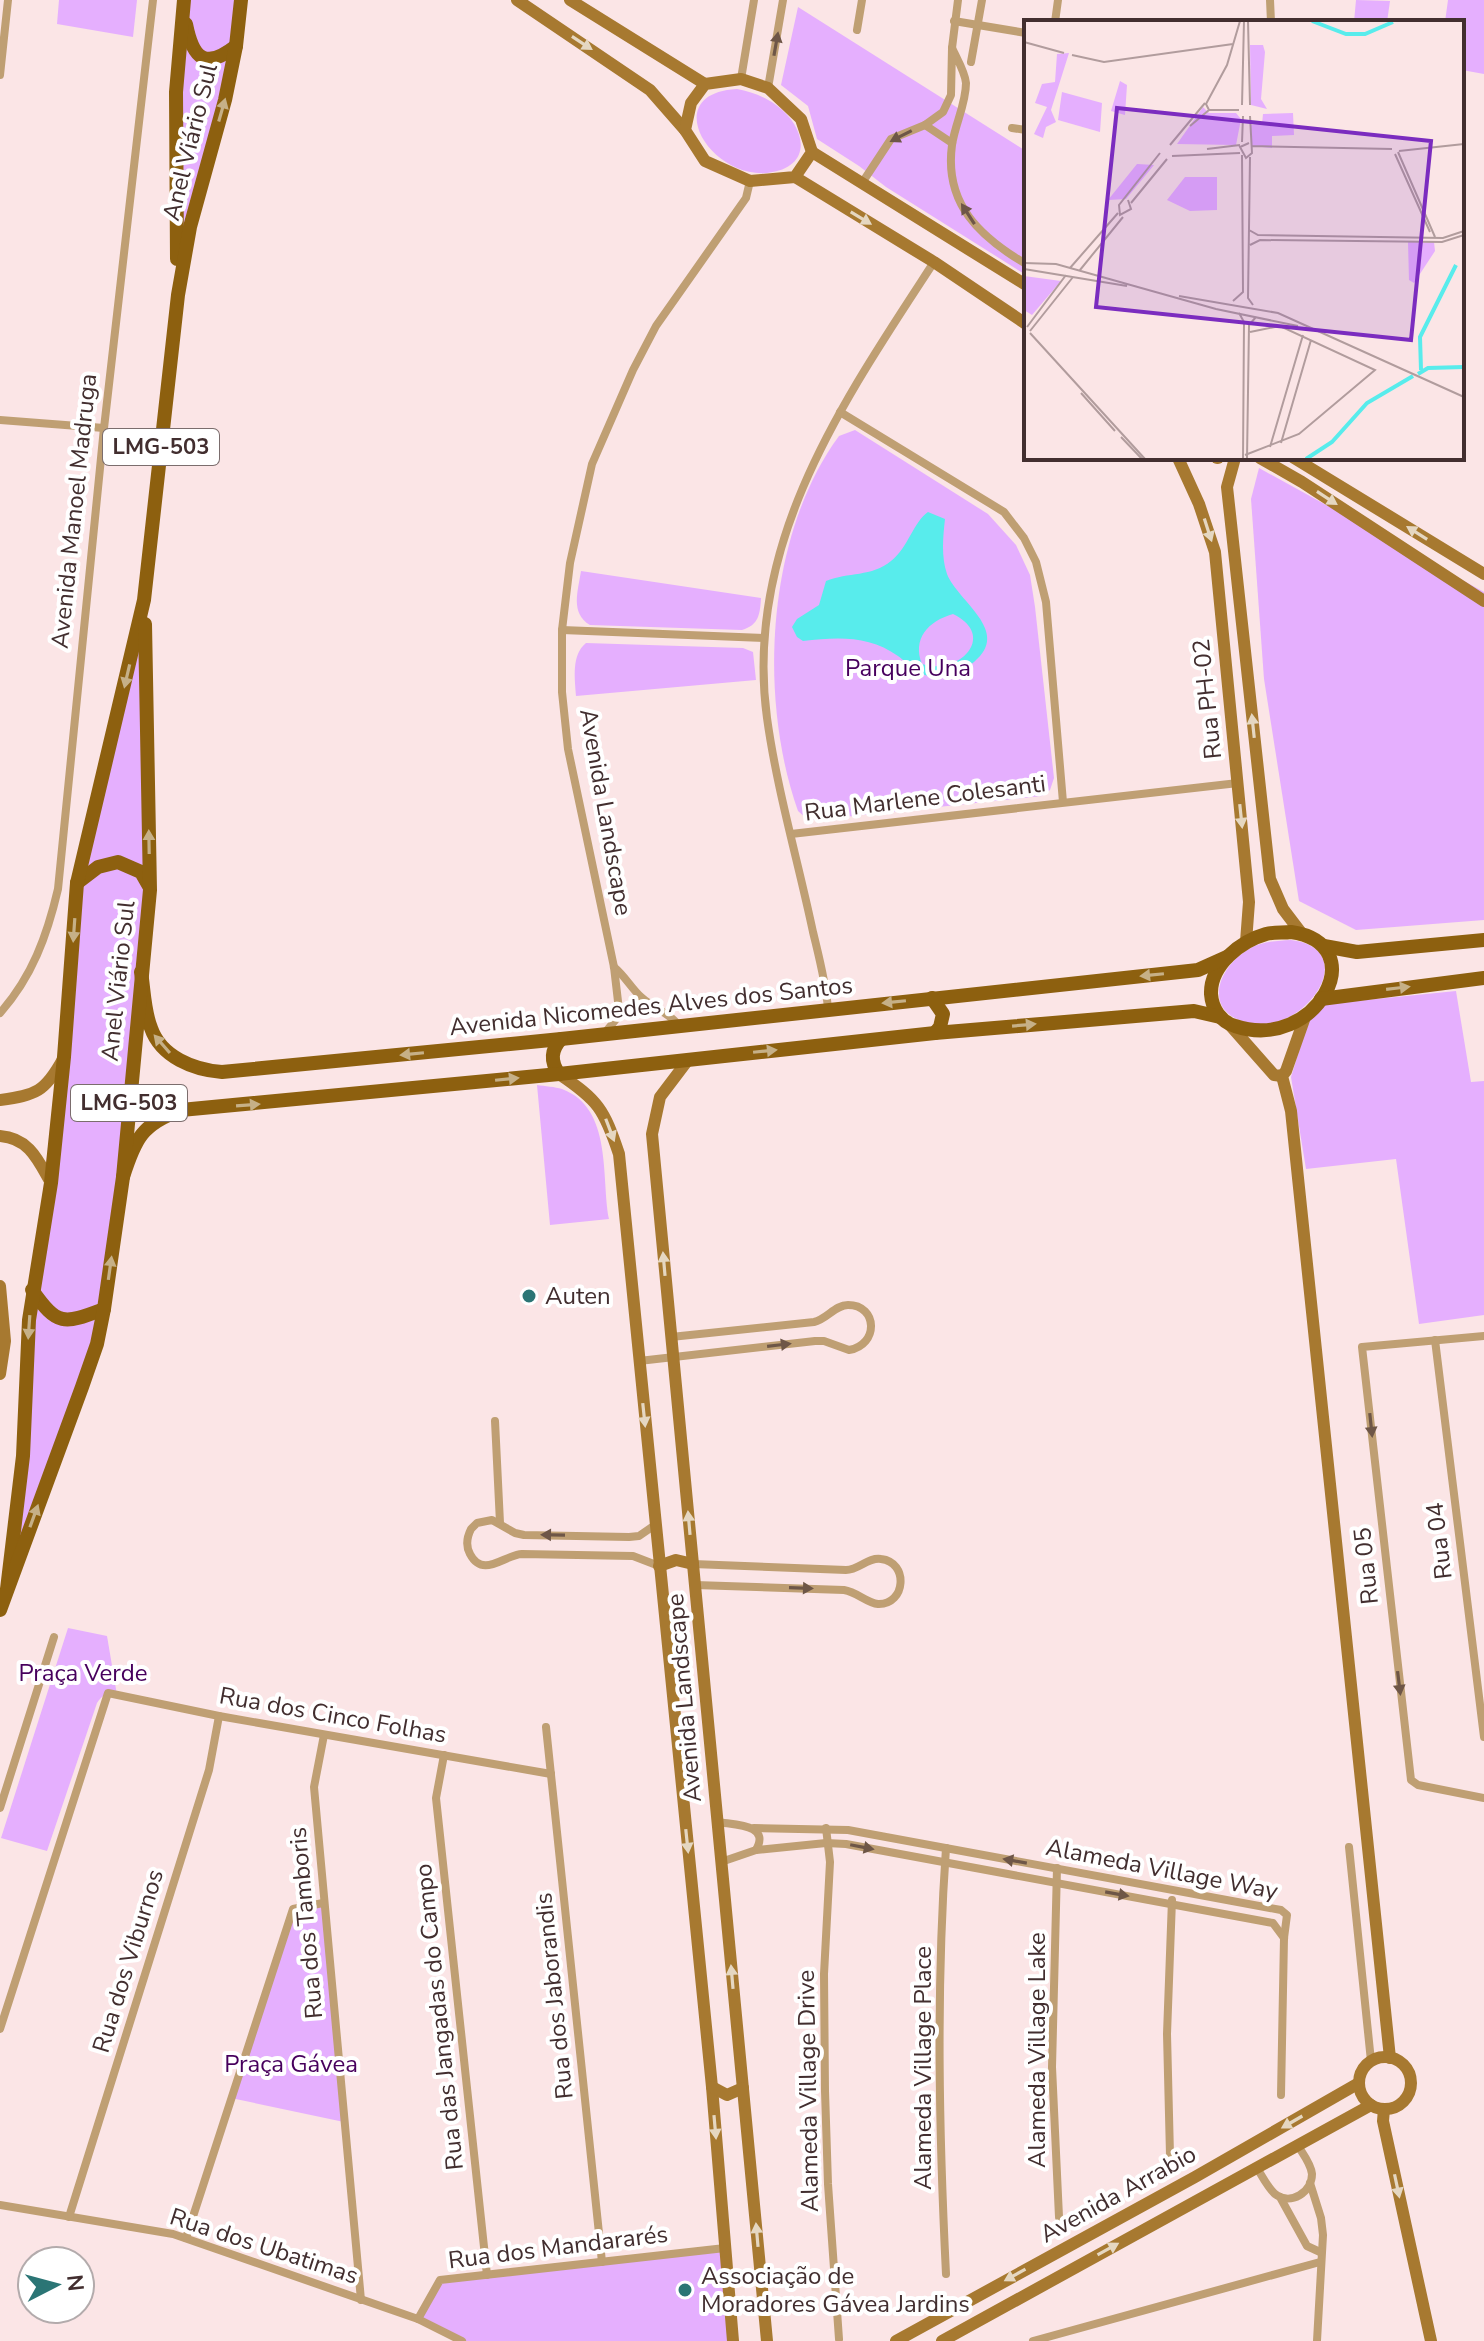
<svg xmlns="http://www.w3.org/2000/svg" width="1484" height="2341" viewBox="0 0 1484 2341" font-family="'Nunito Sans',sans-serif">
<rect width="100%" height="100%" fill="#fbe5e6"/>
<!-- green -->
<g fill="#e5affe">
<path d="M59 0H137L133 37 57 24Z"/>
<path d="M184 0H241L178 295Z"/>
<path d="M1356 0 1390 1 1387 22H1354Z"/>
<path d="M1448 0H1484V74L1462 70V22H1445Z"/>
<path d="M798 7 1026 151V275L886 187 859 166 817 139 808 106 781 85Z"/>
<path d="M737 89C751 92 764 96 776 105 807 127 814 168 767 173 708 178 659 93 737 89Z"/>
<path d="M855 430 988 514 1016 545 1030 575 1035 607 1054 778 1050 790 1042 796 816 820 807 819 798 811C758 698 766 535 839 436Z"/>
<path d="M1259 468 1484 592V920L1356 930 1299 901 1264 679 1251 499Z"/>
<path d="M581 571 761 598C760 614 759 625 742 630L590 625C570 613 578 591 581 571Z"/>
<path d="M144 600 150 890 104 1309 7 1589 29 1320 77 883Z"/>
<path d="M586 643 743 648 753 652 756 680 576 696C575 679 571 655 586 643Z"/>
<path d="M1291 940C1363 949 1306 1035 1250 1023 1202 1014 1216 968 1249 949 1262 941 1277 941 1291 940Z"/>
<path d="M1456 991 1471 1082 1484 1081V1315L1419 1324 1396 1159 1306 1169 1291 1077 1308 1022 1326 1004Z"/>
<path d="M537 1085C545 1086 555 1087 562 1089 613 1108 601 1178 609 1219L550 1225Z"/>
<path d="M68 1628 107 1636 117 1695C106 1693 103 1694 97 1703L47 1851 1 1838Z"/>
<path d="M323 1903 344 2122 231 2098 293 1909Z"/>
<path d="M725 2248 733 2341H462L418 2320 440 2280Z"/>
</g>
<!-- water -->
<path fill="#58ecec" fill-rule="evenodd" d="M928 512 945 519C943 537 941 557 947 574 958 602 1012 631 974 662 964 670 949 678 935 677 920 677 909 664 898 656 869 635 837 637 803 641L797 637 792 627 797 619 819 605 826 581C848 572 872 577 891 561 908 548 914 521 928 512ZM953 614C998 636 959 676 922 664 912 639 928 621 953 614Z"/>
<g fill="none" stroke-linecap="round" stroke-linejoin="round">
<!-- street -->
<g stroke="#bf9f73" stroke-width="8">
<path d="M1270 0 1271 22"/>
<path d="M954 21 1026 33"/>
<path d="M1055 22 1058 0"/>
<path d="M857 30 862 0"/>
<path d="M952 48 958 0"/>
<path d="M971 62 982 0"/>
<path d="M0 75 8 0"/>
<path d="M741 79 754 0"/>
<path d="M768 88 783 0"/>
<path d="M925 125 952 143"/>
<path d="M1012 128 1026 130"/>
<path d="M862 183 891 139 925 125 943 112 951 95 952 48C957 59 965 72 966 83 966 104 955 124 952 145 944 204 980 237 1026 264"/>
<path d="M840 412 1004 512 1024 538 1036 562 1046 602 1063 802"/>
<path d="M0 420 104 428"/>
<path d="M562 630 764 638"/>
<path d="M791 834 1238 783"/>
<path d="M614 967C625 976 631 988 641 997 654 1009 669 1012 679 1026"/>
<path d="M828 1009C826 983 819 957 813 932 798 861 777 790 767 718 743 544 844 400 934 262"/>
<path d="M0 1013C32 977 47 936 58 889L104 428 153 0"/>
<path d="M604 1034 617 1018 619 1010 614 967 568 749 562 692V630L570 563 592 464 633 370 656 326 746 198 750 181"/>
<path d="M1484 1336 1362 1347 1411 1780 1418 1785 1484 1798"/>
<path d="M1435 1340 1484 1737"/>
<path d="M639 1361 815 1341H824L849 1350C879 1345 878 1305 848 1305 835 1305 827 1319 814 1322L671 1337"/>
<path d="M495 1421 500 1523"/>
<path d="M655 1525 639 1536 629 1537 524 1535 515 1533 492 1520 477 1523 471 1529C467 1537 465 1545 470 1554 483 1579 504 1555 522 1554L633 1556 659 1566"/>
<path d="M693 1564 846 1570C859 1570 868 1557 881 1559 909 1562 906 1605 878 1604 867 1603 857 1592 844 1590L695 1585"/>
<path d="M546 1727 602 2262"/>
<path d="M324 1735 314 1787 361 2300"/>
<path d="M444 1755 436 1798 487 2275"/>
<path d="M0 1808 54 1637"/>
<path d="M718 1822C734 1825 771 1824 756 1850L721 1862"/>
<path d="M754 1828 848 1830 1281 1910 1287 1915 1284 1938 1281 2095"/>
<path d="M826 1828 830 1862 824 1974 825 2091 828 2184 839 2339"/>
<path d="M1349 1847 1371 2061"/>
<path d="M946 1848C936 1990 939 2132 946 2274"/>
<path d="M756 1850 826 1843 846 1844 1273 1923 1284 1938"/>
<path d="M1057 1868 1052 2067 1059 2217"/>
<path d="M0 2029 108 1693 219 1716 551 1774"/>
<path d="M1170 2155 1167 2034 1172 1900"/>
<path d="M1257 2168C1262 2176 1268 2188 1275 2194 1291 2206 1312 2192 1312 2174 1311 2164 1303 2154 1298 2146"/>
<path d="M1310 2183 1321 2218 1323 2235 1317 2341"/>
<path d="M1280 2197 1307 2246 1320 2252"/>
<path d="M0 2205 173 2234 418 2319 462 2341"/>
<path d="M69 2217 209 1770 219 1716"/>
<path d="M186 2238 293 1909 323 1903"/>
<path d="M418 2319 440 2280 725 2248"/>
<path d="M1033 2341 1320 2262"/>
</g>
<!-- secondary -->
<g stroke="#a77930" stroke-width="12">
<path d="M517 0 650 90 685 130"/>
<path d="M570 0 705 84"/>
<path d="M741 79 768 88 801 119 812 152 795 177 750 181 705 161 685 130 691 103 705 84Z"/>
<path d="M812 152 1026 285"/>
<path d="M795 177 934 262 1026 324"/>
<path d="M1178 458 1199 504 1215 552 1249 902 1246 942"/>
<path d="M1217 458H1218"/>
<path d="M1235 458 1227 487 1270 879 1283 909 1302 934"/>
<path d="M1260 458 1302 482 1484 601"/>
<path d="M1294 458 1484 574"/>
<path d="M1305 1017 1286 1071 1282 1076 1291 1111 1390 2058"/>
<path d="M1229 1024 1274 1075 1282 1076"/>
<path d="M688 1060 660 1097 652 1134 767 2341"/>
<path d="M559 1074C598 1100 604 1109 619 1154L712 2087 733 2341"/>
<path d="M0 1100C36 1095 45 1092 63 1059"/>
<path d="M0 1136C29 1138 38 1160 51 1183"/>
<path d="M0 1286 5 1341 0 1374"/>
<path d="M659 1566 676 1560 693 1564"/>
<circle cx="1385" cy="2083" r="26"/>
<path d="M712 2087 727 2095 743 2088"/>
<path d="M1384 2109 1383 2121 1431 2341"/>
<path d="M896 2341 1195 2177 1359 2083"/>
<path d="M942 2341 1371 2105"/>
</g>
<!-- primary -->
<g stroke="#8d600f" stroke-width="14">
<path d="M186 24C193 59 205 70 236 46"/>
<path d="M177 259 176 92 184 0"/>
<path d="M77 883 98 867 118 862 141 872 149 886"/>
<path d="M1291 932C1375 944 1316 1053 1235 1026 1221 1022 1212 1009 1211 994 1210 965 1241 941 1266 934 1274 932 1283 933 1291 932Z"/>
<path d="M1324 946 1357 952 1484 940"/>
<path d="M141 972C144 990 144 1011 151 1028 161 1057 194 1070 222 1072L561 1039 1198 970 1227 957"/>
<path d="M932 998 943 1014 940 1027 935 1033"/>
<path d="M1321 999 1484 978"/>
<path d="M559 1074C550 1061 551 1050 561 1039"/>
<path d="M123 1177C135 1139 142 1124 181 1110L559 1074 935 1033 1194 1011 1220 1017"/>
<path d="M32 1290C58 1327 64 1324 104 1309"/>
<path d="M7 1589 23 1456 29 1320 51 1183 64 1057 77 883 144 600 178 295 190 227 225 100 236 46 241 0"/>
<path d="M0 1610 82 1387 97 1344 104 1309 123 1177 150 890 145 624"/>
</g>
</g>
<!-- one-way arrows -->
<defs><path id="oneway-solid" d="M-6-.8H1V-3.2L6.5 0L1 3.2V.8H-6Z" transform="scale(2)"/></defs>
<g fill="#e5d7c1">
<use href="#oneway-solid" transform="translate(582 43) rotate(33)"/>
<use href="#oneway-solid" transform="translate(861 218) rotate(31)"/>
<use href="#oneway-solid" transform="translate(1327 498) rotate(33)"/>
<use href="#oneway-solid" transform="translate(1208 530) rotate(72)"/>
<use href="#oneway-solid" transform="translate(1417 533) rotate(-148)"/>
<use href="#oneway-solid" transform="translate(1253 726) rotate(-96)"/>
<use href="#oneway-solid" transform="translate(1241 816) rotate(84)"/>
<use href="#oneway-solid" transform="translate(610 1130) rotate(69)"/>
<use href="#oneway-solid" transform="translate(664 1264) rotate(-95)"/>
<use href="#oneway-solid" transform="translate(644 1415) rotate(84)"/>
<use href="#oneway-solid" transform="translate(689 1523) rotate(-95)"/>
<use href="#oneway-solid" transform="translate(687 1841) rotate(84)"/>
<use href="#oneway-solid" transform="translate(732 1977) rotate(-95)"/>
<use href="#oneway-solid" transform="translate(1292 2122) rotate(150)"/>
<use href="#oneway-solid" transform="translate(715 2127) rotate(85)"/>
<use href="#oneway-solid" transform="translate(1397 2186) rotate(78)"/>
<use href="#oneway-solid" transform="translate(757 2235) rotate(-95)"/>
<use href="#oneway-solid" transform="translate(1108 2249) rotate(-29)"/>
<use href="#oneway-solid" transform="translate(1015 2275) rotate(151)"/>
</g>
<g fill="#6e5647">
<use href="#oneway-solid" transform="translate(776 44) rotate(-80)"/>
<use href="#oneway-solid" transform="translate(901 136) rotate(153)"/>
<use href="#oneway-solid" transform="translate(968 214) rotate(-123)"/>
<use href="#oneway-solid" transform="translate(779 1345) rotate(-7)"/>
<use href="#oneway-solid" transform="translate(1371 1425) rotate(84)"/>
<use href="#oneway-solid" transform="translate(553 1535) rotate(-179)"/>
<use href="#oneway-solid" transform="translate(801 1588) rotate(2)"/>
<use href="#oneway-solid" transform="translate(1399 1683) rotate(83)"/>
<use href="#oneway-solid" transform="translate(862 1847) rotate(11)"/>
<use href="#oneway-solid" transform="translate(1015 1861) rotate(-170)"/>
<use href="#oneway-solid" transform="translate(1117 1894) rotate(10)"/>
</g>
<g fill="#c6b087">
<use href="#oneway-solid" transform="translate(222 110) rotate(-74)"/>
<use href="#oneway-solid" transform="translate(127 676) rotate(103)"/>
<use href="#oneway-solid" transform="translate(149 842) rotate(-91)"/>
<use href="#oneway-solid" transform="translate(74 930) rotate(94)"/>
<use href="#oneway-solid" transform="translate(1152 975) rotate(174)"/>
<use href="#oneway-solid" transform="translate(1398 988) rotate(-7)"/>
<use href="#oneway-solid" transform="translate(894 1002) rotate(174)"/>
<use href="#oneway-solid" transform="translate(1024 1025) rotate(-5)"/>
<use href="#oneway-solid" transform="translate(162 1044) rotate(-131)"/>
<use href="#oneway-solid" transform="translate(765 1051) rotate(-6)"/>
<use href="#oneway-solid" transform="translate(412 1054) rotate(174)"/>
<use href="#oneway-solid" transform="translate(507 1079) rotate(-6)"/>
<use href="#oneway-solid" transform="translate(248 1105) rotate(-4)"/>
<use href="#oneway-solid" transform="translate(110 1268) rotate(-82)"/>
<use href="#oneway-solid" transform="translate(29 1327) rotate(94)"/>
<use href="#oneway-solid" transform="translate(34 1516) rotate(-70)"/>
</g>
<!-- markers -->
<g fill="#2b7575" stroke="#fff" stroke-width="3">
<circle cx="529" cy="1296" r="8"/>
<circle cx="685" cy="2290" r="8"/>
</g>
<g text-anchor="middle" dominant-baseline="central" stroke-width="8" stroke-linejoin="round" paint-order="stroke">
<!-- shield labels -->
<g fill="#fff" stroke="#7b6d6d" stroke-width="2">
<rect x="103" y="429" width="116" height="36" rx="6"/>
<rect x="71" y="1085" width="116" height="36" rx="6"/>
</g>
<g font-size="22" font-weight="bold" fill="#422e2f">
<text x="161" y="447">LMG-503</text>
<text x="129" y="1103">LMG-503</text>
</g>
<!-- street labels -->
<g font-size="24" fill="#422e2f" stroke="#fff">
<text transform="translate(190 142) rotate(-76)">Anel Viário Sul</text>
<text transform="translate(74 511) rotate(-84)">Avenida Manoel Madruga</text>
<text transform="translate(1207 699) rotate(-96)">Rua PH-02</text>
<text transform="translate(925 798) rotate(-7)">Rua Marlene Colesanti</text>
<text transform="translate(606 812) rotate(80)">Avenida Landscape</text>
<text transform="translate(118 981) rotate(-84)">Anel Viário Sul</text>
<text transform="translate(651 1006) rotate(-6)">Avenida Nicomedes Alves dos Santos</text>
<text transform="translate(1439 1541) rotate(-97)">Rua 04</text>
<text transform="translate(1366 1566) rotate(-96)">Rua 05</text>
<text transform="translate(684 1698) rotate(-95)">Avenida Landscape</text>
<text transform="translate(333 1715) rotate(10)">Rua dos Cinco Folhas</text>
<text transform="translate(1162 1869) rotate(11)">Alameda Village Way</text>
<text transform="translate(306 1923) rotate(-95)">Rua dos Tamboris</text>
<text transform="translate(128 1961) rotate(-73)">Rua dos Viburnos</text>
<text transform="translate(554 1996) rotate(-96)">Rua dos Jaborandis</text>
<text transform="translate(439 2017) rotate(-96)">Rua das Jangadas do Campo</text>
<text transform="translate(1037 2050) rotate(-90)">Alameda Village Lake</text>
<text transform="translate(923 2068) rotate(-90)">Alameda Village Place</text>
<text transform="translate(808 2091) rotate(-91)">Alameda Village Drive</text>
<text transform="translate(1118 2194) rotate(-29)">Avenida Arrabio</text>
<text transform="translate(264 2246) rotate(18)">Rua dos Ubatimas</text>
<text transform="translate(558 2247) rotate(-7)">Rua dos Mandararés</text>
</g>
<!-- park labels -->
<g font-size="24" fill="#47005d" stroke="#fff">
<text x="908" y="668">Parque Una</text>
<text x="83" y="1673">Praça Verde</text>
<text x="291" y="2064">Praça Gávea</text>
</g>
<!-- poi labels -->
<g font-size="24" fill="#422e2f" stroke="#fff" text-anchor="start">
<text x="545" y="1296">Auten</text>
<text x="701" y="2276">Associação de<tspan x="701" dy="28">Moradores Gávea Jardins</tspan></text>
</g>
</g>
<!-- overview -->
<g transform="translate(1024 20)">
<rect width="440" height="440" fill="#fbe5e6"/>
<path d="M226 25H239L241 32 237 79 243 89 227 85ZM45 33 27 90 32 102 22 107 19 118 10 114 23 87 11 83 18 64 31 62 33 34ZM96 61 103 65 101 95 87 91ZM38 72 78 83 76 112 34 100ZM179 87 185 93H212L217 99 212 125 153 124ZM269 93 270 115 248 116V128L228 126 226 105 238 104 239 94ZM113 144 130 145 102 179 84 180ZM161 157H193V190L166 191 143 180ZM384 221 410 222 411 231 390 263 385 260ZM0 256 37 261 8 295 0 290Z" fill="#e5affe"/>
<path fill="none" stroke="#58ecec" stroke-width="4" d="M288 1 322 14H341L369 2M397 350 396 317 432 245M394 354 404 348 440 347M282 439 308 422 343 383 389 356"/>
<path fill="none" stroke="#b19c9d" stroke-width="2" d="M224 1 226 85M0 22 40 33M48 35 80 42 209 24M218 85 220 1M215 90H185L182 84 203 45 216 1M166 106 185 90M218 122 219 96M225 123 216 127 222 138 228 133 226 96M146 125 181 83M228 126 368 129M183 129 216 125M375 131 440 124M374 132 411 217M371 134 406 212M148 136 216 133M226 137 224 278 229 285M104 180 107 189 96 195 95 185 136 133M107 183 143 139M225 210 234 215 419 218 440 211M226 225 236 220 418 222 440 215M0 243 32 244 192 289 274 306M46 248 94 193M0 249 103 266M56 250 99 197M155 276 254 293 440 377M209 281 219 272 218 135M215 293 220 302 219 439M3 307 42 255M6 311 49 257M6 313 121 439M57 373 91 411M97 417 118 439M257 423 287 320M246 427 279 315M221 435 275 414 351 350 256 306 226 312M223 439 225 305 232 297"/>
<path fill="#7b2cbf" fill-opacity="0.15" stroke="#7b2cbf" stroke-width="4" d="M93 88 407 121 387 320 72 287Z"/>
<rect width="440" height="440" fill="none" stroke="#422e2f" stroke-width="4"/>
</g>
<!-- north arrow -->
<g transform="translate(56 2285) rotate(84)"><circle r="38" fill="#ffffff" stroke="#b3abac" stroke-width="2"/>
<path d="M0-6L14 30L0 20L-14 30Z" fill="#2b7575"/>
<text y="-12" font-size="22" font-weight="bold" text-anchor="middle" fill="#422e2f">N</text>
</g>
</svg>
